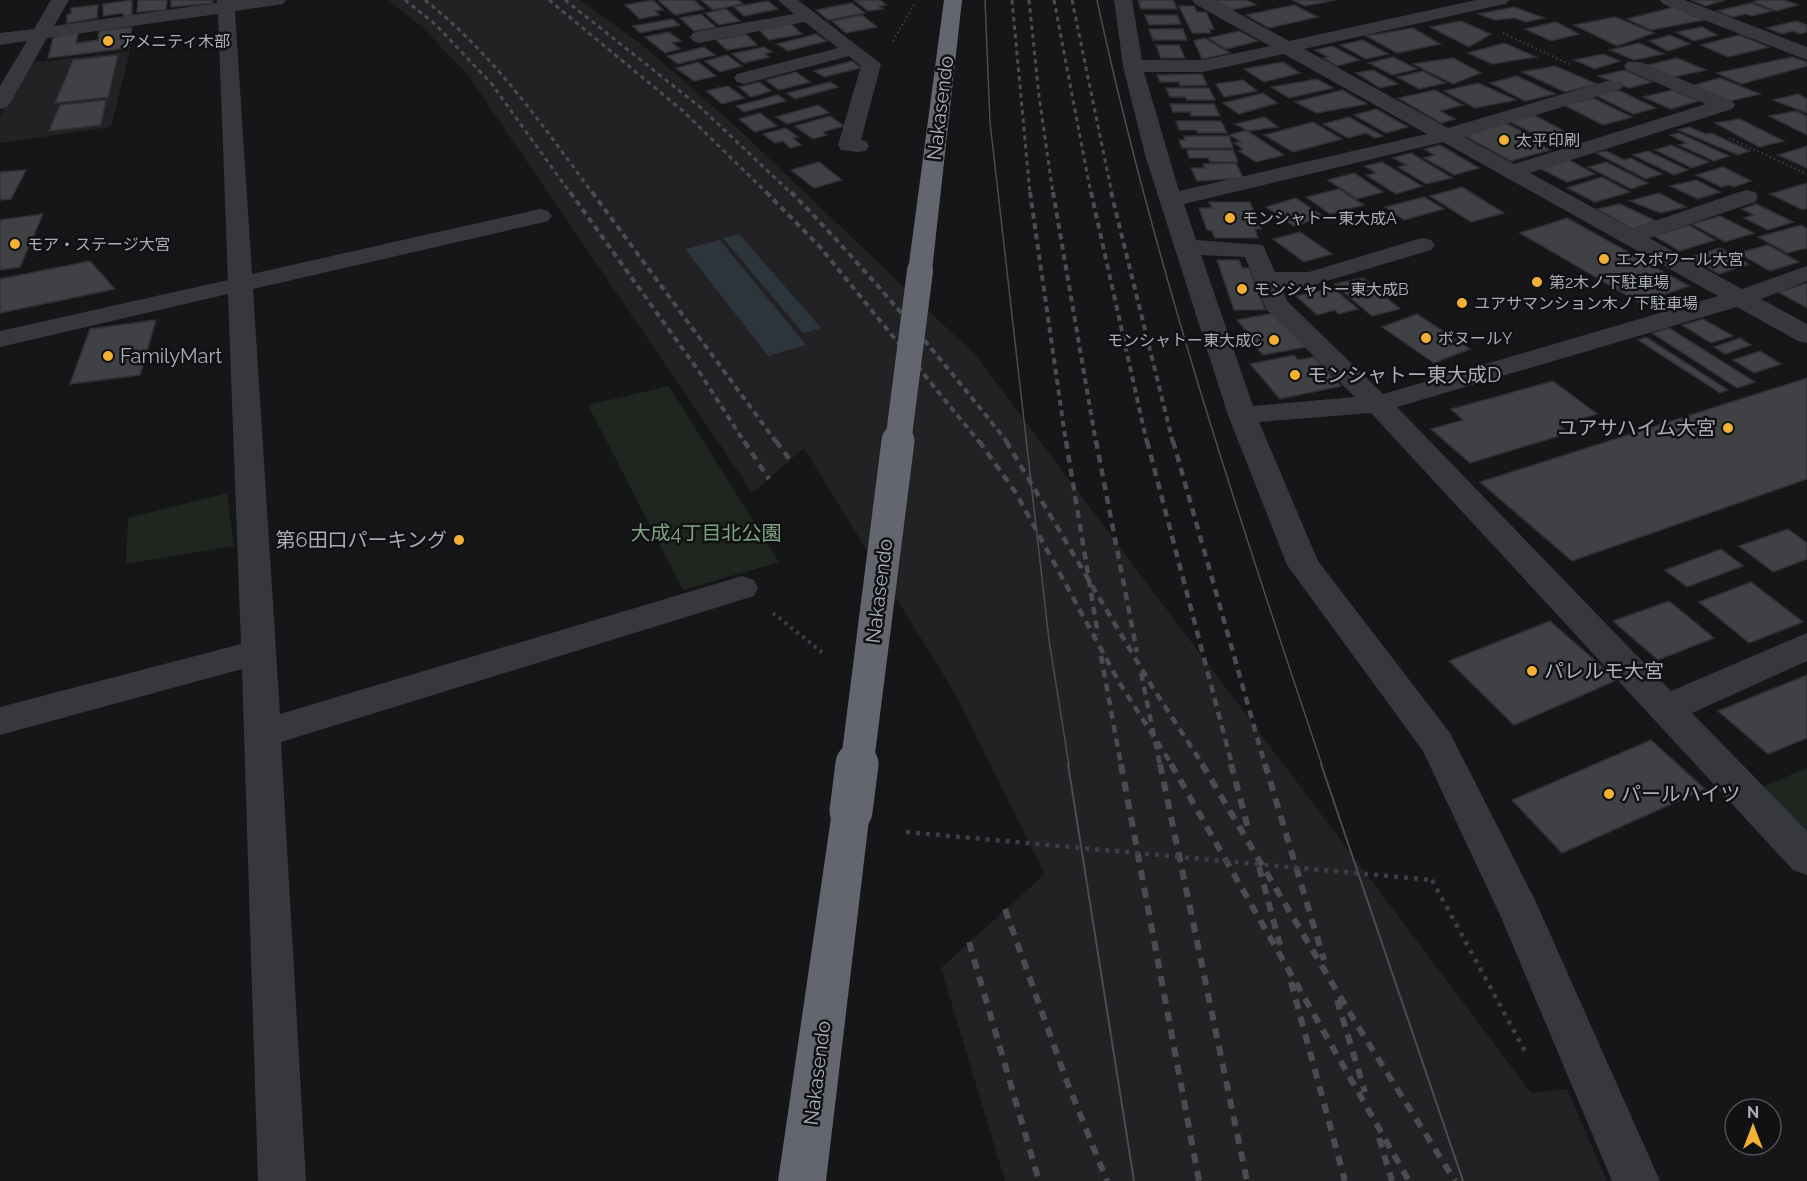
<svg xmlns="http://www.w3.org/2000/svg" width="1807" height="1181" viewBox="0 0 1807 1181" font-family="Raleway,'Noto Sans JP',sans-serif">
<rect width="100%" height="100%" fill="#161618"/>
<!-- built -->
<g fill="#222225">
<path d="M387 0H580L641 44 731 122 976 356 1531 1093 1567 1089 1607 1181H1005L941 968 1045 874 957 697 804 448 755 491 750 492 744 480 468 75 422 27Z"/>
<path d="M130 51 111 127 0 143V116L30 63Z"/>
</g>
<!-- green -->
<g fill="#1e261f">
<path d="M669 386 779 562 683 590 588 405Z"/>
<path d="M227 493 234 546 126 564 128 518Z"/>
<path d="M1807 768V834L1762 787Z"/>
</g>
<!-- water -->
<g fill="#2c353c">
<path d="M739 234 821 328 803 333 723 238Z"/>
<path d="M720 240 806 345 768 356 685 249Z"/>
</g>
<!-- building -->
<g fill="#404145" stroke="#303034" stroke-width="1.5">
<path d="M132 0V15L123 16V13L103 16V4Z"/>
<path d="M138 0H167L166 10 137 12Z"/>
<path d="M171 0H212L213 3 171 7Z"/>
<path d="M653 0 663 10 655 11 659 15 640 19 625 5Z"/>
<path d="M658 0H694L704 9 675 15Z"/>
<path d="M701 0H738L743 4 713 10Z"/>
<path d="M854 0H880L886 5 879 6 883 9 868 11Z"/>
<path d="M1138 0H1173L1177 9H1141Z"/>
<path d="M1214 0H1247L1256 5 1232 10Z"/>
<path d="M1292 0H1336L1305 6Z"/>
<path d="M1691 0H1725L1706 6Z"/>
<path d="M1761 0H1784L1798 5 1776 11 1753 2Z"/>
<path d="M768 1 778 9 744 16 734 7Z"/>
<path d="M852 3 865 13 828 20 816 10Z"/>
<path d="M1751 3 1772 11 1752 16 1746 14 1732 17 1717 11Z"/>
<path d="M98 5 97 18 67 23V15L71 14V8Z"/>
<path d="M1294 5 1318 17 1269 28 1246 15Z"/>
<path d="M1179 6H1194L1197 12H1206L1214 29H1209L1211 33H1192Z"/>
<path d="M1514 7 1544 18 1525 22 1515 18 1495 20 1478 14Z"/>
<path d="M1674 7 1704 20 1651 30 1627 19Z"/>
<path d="M726 9 740 21 719 25 705 13Z"/>
<path d="M701 14 716 27 694 31 680 18Z"/>
<path d="M862 15 877 27 846 33 832 21Z"/>
<path d="M1145 15H1177L1181 24 1149 25Z"/>
<path d="M1615 17 1654 33 1617 46 1574 25Z"/>
<path d="M672 19 680 25 640 33 633 26Z"/>
<path d="M1461 21 1491 34 1469 47 1430 27Z"/>
<path d="M1796 21 1807 25V32L1800 34 1793 31 1782 34 1767 28Z"/>
<path d="M1556 22 1579 34 1551 41 1525 29Z"/>
<path d="M791 24 802 34 769 40 759 30Z"/>
<path d="M132 27 129 48 48 58 53 38 61 35 78 33 76 43 98 40 99 31Z"/>
<path d="M1702 27 1717 35 1694 41 1676 32Z"/>
<path d="M1413 28 1440 44 1397 53 1366 36Z"/>
<path d="M1149 29H1183L1187 40H1153Z"/>
<path d="M1239 31 1258 41 1226 49 1208 38Z"/>
<path d="M669 32 681 41 672 43 680 49 665 53 645 37Z"/>
<path d="M746 34 757 45 727 50 716 40Z"/>
<path d="M816 34 827 41 788 51 777 44Z"/>
<path d="M1670 35 1690 44 1668 51 1649 41Z"/>
<path d="M1739 35 1769 47 1728 57 1701 45Z"/>
<path d="M1204 38 1230 53 1202 59 1194 41Z"/>
<path d="M1363 40 1388 54 1366 59 1340 45Z"/>
<path d="M1504 43 1536 57 1492 64 1468 53Z"/>
<path d="M1639 43 1664 54 1634 60 1610 50Z"/>
<path d="M1156 45H1179L1185 58H1161Z"/>
<path d="M1332 46 1359 60 1337 66 1323 58 1328 57 1315 50Z"/>
<path d="M704 47 715 55 678 64 667 56Z"/>
<path d="M764 47 772 52 765 54 769 57 744 63 732 54Z"/>
<path d="M1603 54 1620 61 1595 69 1574 60Z"/>
<path d="M118 55 108 97 55 103 73 60Z"/>
<path d="M727 55 742 66 720 72 705 61Z"/>
<path d="M1393 57 1417 69 1392 75 1369 63Z"/>
<path d="M1792 57 1807 62V66L1741 84 1717 73Z"/>
<path d="M1453 58 1481 73 1453 84 1413 64Z"/>
<path d="M1677 58 1706 70 1674 77 1644 66Z"/>
<path d="M852 61 861 68 824 77 814 71Z"/>
<path d="M698 62 716 76 694 81 676 68Z"/>
<path d="M1283 62 1300 73 1264 82 1244 69Z"/>
<path d="M1555 66 1597 84 1565 92 1522 72Z"/>
<path d="M1373 70 1398 84 1380 88 1356 73Z"/>
<path d="M1625 70 1652 82 1629 88 1598 76Z"/>
<path d="M1423 71 1445 83 1419 89 1397 77Z"/>
<path d="M796 72 810 82 779 90 766 80Z"/>
<path d="M1202 74 1207 85 1180 86 1179 82H1160L1157 75Z"/>
<path d="M1517 76 1555 94 1525 101 1490 83Z"/>
<path d="M1720 78 1760 94 1726 102 1691 86Z"/>
<path d="M1317 79 1333 88 1289 98 1271 87Z"/>
<path d="M1243 80 1257 91 1224 97 1216 84Z"/>
<path d="M759 82 771 91 751 97 739 87Z"/>
<path d="M830 82 838 87 795 99 787 93Z"/>
<path d="M1478 83 1516 100 1475 108 1444 91Z"/>
<path d="M728 86 744 98 722 104 706 91Z"/>
<path d="M1166 88H1209L1215 100H1187L1185 97H1170Z"/>
<path d="M1342 90 1367 104 1317 113 1295 102Z"/>
<path d="M1435 90 1463 105 1440 111 1455 119 1441 123 1398 98Z"/>
<path d="M1618 90 1656 108 1633 114 1595 95Z"/>
<path d="M1672 90 1699 101 1671 109 1643 97Z"/>
<path d="M1263 93 1277 103 1239 114 1223 103Z"/>
<path d="M1798 94 1807 99V113L1773 100Z"/>
<path d="M778 95 786 101 744 112 736 106Z"/>
<path d="M1593 98 1632 117 1603 125 1564 105Z"/>
<path d="M106 100 101 125 49 131 60 105Z"/>
<path d="M1170 104H1214L1220 116H1191L1190 112H1173Z"/>
<path d="M818 105 829 113 787 124 776 117Z"/>
<path d="M1376 109 1408 127 1386 133 1354 115Z"/>
<path d="M1796 111 1807 116V135L1769 116Z"/>
<path d="M760 113 777 126 755 132 739 119Z"/>
<path d="M1532 114 1574 136 1549 142 1507 120Z"/>
<path d="M830 116 844 126 823 132 827 135 813 139 795 126Z"/>
<path d="M1265 117 1278 127 1248 131 1235 124Z"/>
<path d="M1349 117 1383 136 1375 138 1366 133 1348 138 1323 124Z"/>
<path d="M1740 119 1784 141 1759 147 1715 123Z"/>
<path d="M1176 121H1221L1227 133H1198L1196 130H1179Z"/>
<path d="M1313 122 1342 139 1293 152 1264 135Z"/>
<path d="M1504 122 1531 136 1528 137 1550 150 1511 161 1461 134Z"/>
<path d="M1689 127 1706 134 1711 133 1750 151 1738 155 1678 130Z"/>
<path d="M786 128 798 137 793 138 801 145 790 148 783 141 775 143 763 134Z"/>
<path d="M1246 130 1284 155 1256 162 1239 151 1243 149 1234 143 1241 142 1230 135Z"/>
<path d="M1679 133 1729 156 1714 161 1679 145 1686 143 1670 135Z"/>
<path d="M1184 136H1229L1233 148H1182L1179 140H1185Z"/>
<path d="M1440 145 1479 168 1454 175 1424 158 1434 155 1424 149Z"/>
<path d="M1671 145 1709 162 1692 168 1655 150Z"/>
<path d="M1807 146V168L1778 155Z"/>
<path d="M1187 150H1233L1238 162H1210L1208 158H1189Z"/>
<path d="M1606 151 1624 160 1631 158 1662 174 1646 179 1596 153Z"/>
<path d="M1648 151 1688 170 1674 175 1633 155Z"/>
<path d="M1411 153 1452 178 1426 184 1398 167 1406 165 1393 158Z"/>
<path d="M1569 160 1595 174 1567 182 1541 169Z"/>
<path d="M819 162 842 180 814 188 791 170Z"/>
<path d="M1382 162 1422 186 1396 194 1366 175 1376 173 1365 166Z"/>
<path d="M1606 162 1648 183 1631 189 1588 167Z"/>
<path d="M1236 163 1243 178 1197 181 1191 168H1205L1203 164Z"/>
<path d="M1723 167 1751 181 1734 187 1729 185 1721 187 1696 175Z"/>
<path d="M26 170 11 199 0 200V172Z"/>
<path d="M1354 173 1383 192 1357 199 1328 180Z"/>
<path d="M1602 177 1630 192 1595 202 1567 188Z"/>
<path d="M1696 180 1720 192 1698 199 1670 186Z"/>
<path d="M1807 183V208L1803 210 1770 194Z"/>
<path d="M1462 187 1504 213 1471 222 1430 196Z"/>
<path d="M1339 189 1364 205 1330 214 1306 197Z"/>
<path d="M1659 193 1686 207 1660 213 1630 201Z"/>
<path d="M1424 197 1444 209 1404 220 1385 207Z"/>
<path d="M1296 198 1324 217 1294 226 1266 207Z"/>
<path d="M1209 202H1250L1261 229H1255L1258 238H1215L1212 231 1207 230 1199 208H1212Z"/>
<path d="M1620 204 1656 221 1632 229 1597 209Z"/>
<path d="M1756 204 1793 222 1768 230 1744 218 1754 215 1742 209Z"/>
<path d="M43 214 20 267 0 270V220Z"/>
<path d="M1720 216 1754 233 1725 242 1692 224Z"/>
<path d="M1567 218 1689 286 1640 303 1520 233Z"/>
<path d="M1689 225 1715 240 1680 251 1654 236Z"/>
<path d="M1801 225 1807 229V248L1787 253 1758 237Z"/>
<path d="M1300 232 1332 254 1304 262 1273 239Z"/>
<path d="M1768 245 1799 262 1770 271 1738 253Z"/>
<path d="M1720 248 1749 264 1719 274 1689 257Z"/>
<path d="M1217 260H1239L1242 268H1249L1265 310H1234Z"/>
<path d="M90 261 115 289 0 313V279Z"/>
<path d="M1363 278 1400 309 1372 316 1334 284Z"/>
<path d="M1807 283V308L1778 292Z"/>
<path d="M1333 288 1358 309 1339 314 1335 310 1317 315 1296 296Z"/>
<path d="M1274 313 1306 347 1263 355 1244 334 1248 333 1237 320Z"/>
<path d="M1417 314 1470 349 1434 363 1382 327Z"/>
<path d="M1703 319 1733 336 1711 343 1682 325Z"/>
<path d="M156 320 140 375 70 384 90 329Z"/>
<path d="M1669 328 1755 382 1737 388 1652 333Z"/>
<path d="M1646 337 1728 390 1720 393 1638 340Z"/>
<path d="M1740 338 1751 345 1725 354 1714 347Z"/>
<path d="M1760 351 1781 364 1754 373 1733 360Z"/>
<path d="M1294 355 1298 360 1314 357 1341 386 1280 399 1250 364Z"/>
<path d="M1807 378V479L1572 561 1480 482Z"/>
<path d="M1553 381 1597 414 1559 425 1569 433 1470 463 1431 429 1463 420 1451 409Z"/>
<path d="M1788 529 1807 543V559L1773 572 1739 546Z"/>
<path d="M1721 549 1743 566 1687 587 1665 570Z"/>
<path d="M1751 582 1803 622 1749 643 1699 602Z"/>
<path d="M1669 601 1714 638 1658 660 1613 621Z"/>
<path d="M1550 621 1617 680 1514 725 1449 661Z"/>
<path d="M1807 675V738L1768 754 1718 711Z"/>
<path d="M1651 740 1705 789 1562 853 1512 800Z"/>
</g>
<g fill="none" stroke-linecap="round" stroke-linejoin="round">
<!-- path-far2 -->
<g stroke="#3d3f44" stroke-width="2" stroke-dasharray="1.5 3" stroke-linecap="butt">
<path d="M1503 33 1569 64"/>
<path d="M893 41 915 3"/>
<path d="M1729 138 1807 174"/>
</g>
<!-- path-far1 -->
<path stroke="#3d3f44" stroke-width="4" stroke-dasharray="3 4.5" stroke-linecap="butt" d="M773 613 823 653"/>
<!-- path -->
<path stroke="#3d3f44" stroke-width="4.5" stroke-dasharray="4 6" stroke-linecap="butt" d="M1432 880 1525 1051H1530"/>
<!-- minor -->
<g fill="#37383d" fill-rule="evenodd">
<path d="M51 0H69L54 26 217 3V0H286L283 4 277 5 235 11 252 274 540 209 548 211 552 216 548 221 540 223 253 289 280 714 742 576 754 580 758 588 754 596 281 742 306 1181H258L242 669 0 735V707L241 644 228 294 0 347V331L228 280 218 14 47 38 10 103 7 107 0 109V86L27 41 0 45V33L34 29Z"/>
<path d="M778 0H798L881 64 861 140 866 141 869 146 866 151 858 152 841 150 838 145 861 66 849 56 744 84 737 82 734 78 737 74 838 48 805 22 699 43 693 41 690 37 693 33 699 31 794 14Z"/>
<path d="M1114 0H1132L1142 60H1203L1270 46 1195 4 1192 0H1214L1289 41 1476 0H1509L1506 4 1500 5 1304 49 1448 128 1607 81H1621L1624 85 1621 89 1464 137 1514 164 1706 104 1627 70 1624 66 1627 62H1641L1732 101 1735 105 1732 109 1530 173 1632 229 1739 192 1747 190 1755 192 1758 197 1755 202 1649 238 1742 289 1807 266V281L1761 299 1807 324V343L1798 341 1737 307 1397 407 1671 691 1807 633V661L1692 713 1807 831V875L1793 870 1371 413 1259 422 1318 561 1450 733 1536 902 1660 1181H1612L1501 917 1423 751 1287 565 1228 415 1146 158 1123 66ZM1284 54 1427 134 1179 191 1144 72H1203ZM1443 142 1718 296 1383 394 1287 301 1281 286H1310L1431 250 1435 245 1431 240 1423 238 1415 240 1309 272H1275L1263 245 1196 240 1184 204ZM1201 255 1245 257 1266 309 1355 397 1253 406Z"/>
<path d="M1660 0H1685L1807 47V60L1663 4Z"/>
</g>
<!-- highway -->
<g fill="#63666e" fill-rule="evenodd">
<path d="M944 0H962L932 271 929 276 920 278 911 276 908 271Z"/>
<path d="M851 795 865 800 870 811 826 1181H778L832 811 837 800Z"/>
</g>
<!-- tram-far1 -->
<g stroke="#4a4c52" stroke-width="1.5">
<path d="M985 0 990 122 1049 640 1069 765"/>
<path d="M1097 0C1153 260 1237 513 1322 765"/>
</g>
<!-- tram -->
<g stroke="#4a4c52" stroke-width="2">
<path d="M1068 764 1134 1181"/>
<path d="M1321 764 1463 1181"/>
</g>
<!-- rail-far3 -->
<g stroke="#4a4c52" stroke-width="3" stroke-dasharray="4.5 4" stroke-linecap="butt">
<path d="M405 0 435 24 491 83 571 194"/>
<path d="M425 0C493 54 542 124 593 194"/>
<path d="M549 0 683 111 768 194"/>
<path d="M565 0 700 107 792 194"/>
<path d="M1012 0 1030 194"/>
<path d="M1029 0 1039 96 1053 194"/>
<path d="M1054 0 1091 194"/>
<path d="M1072 0 1112 194"/>
</g>
<!-- rail-far2 -->
<g stroke="#4a4c52" stroke-width="4" stroke-dasharray="6 4.5" stroke-linecap="butt">
<path d="M570 192 698 370 745 443"/>
<path d="M592 192 777 443"/>
<path d="M766 192 820 247 980 443"/>
<path d="M791 192C868 271 939 356 1008 443"/>
<path d="M1030 192 1066 443"/>
<path d="M1053 192 1096 443"/>
<path d="M1091 192 1147 443"/>
<path d="M1111 192 1173 443"/>
</g>
<!-- rail-far1 -->
<g stroke="#4a4c52" stroke-width="4.5" stroke-dasharray="8 6" stroke-linecap="butt">
<path d="M744 441 769 479"/>
<path d="M776 441 790 460"/>
<path d="M979 441 1016 493 1119 682 1172 765"/>
<path d="M1006 441 1153 688 1203 765"/>
<path d="M1066 441 1098 635"/>
<path d="M1096 441 1137 652"/>
<path d="M1147 441 1232 765"/>
<path d="M1173 441 1265 765"/>
<path d="M1101 656 1121 765"/>
<path d="M1141 673 1160 765"/>
</g>
<!-- rail -->
<g stroke="#4a4c52" stroke-width="6" stroke-dasharray="10 8" stroke-linecap="butt">
<path d="M1121 764 1199 1181"/>
<path d="M1160 764 1247 1181"/>
<path d="M1171 764 1409 1181"/>
<path d="M1202 764 1354 1020 1455 1181"/>
<path d="M1231 764 1249 832"/>
<path d="M1265 764 1324 960"/>
<path d="M1259 867 1280 945"/>
<path d="M1005 909 1067 1082 1107 1181"/>
<path d="M969 942 1039 1181"/>
<path d="M1291 982 1345 1181"/>
<path d="M1337 1000 1365 1092"/>
<path d="M1379 1138 1392 1181"/>
</g>
<!-- path-bridge -->
<path stroke="#3d3f44" stroke-width="4.5" stroke-dasharray="4 6" stroke-linecap="butt" d="M906 832 1432 880"/>
<!-- highway-bridge-far2 -->
<path stroke="#63666e" stroke-width="26" d="M898 443 920 271"/>
<!-- highway-bridge-far1 -->
<path stroke="#63666e" stroke-width="33" d="M857 765 898 441"/>
<!-- highway-bridge -->
<path stroke="#63666e" stroke-width="43" d="M851 811 857 764"/>
</g>
<!-- markers -->
<g fill="#f2b134" stroke="#111113" stroke-width="2">
<circle cx="108" cy="41" r="6"/>
<circle cx="1504" cy="140" r="6"/>
<circle cx="1230" cy="218" r="6"/>
<circle cx="15" cy="244" r="6"/>
<circle cx="1604" cy="259" r="6"/>
<circle cx="1537" cy="282" r="6"/>
<circle cx="1242" cy="289" r="6"/>
<circle cx="1462" cy="303" r="6"/>
<circle cx="1426" cy="338" r="6"/>
<circle cx="1274" cy="340" r="6"/>
<circle cx="108" cy="356" r="6"/>
<circle cx="1295" cy="375" r="6"/>
<circle cx="1728" cy="428" r="6"/>
<circle cx="459" cy="540" r="6"/>
<circle cx="1532" cy="671" r="6"/>
<circle cx="1609" cy="794" r="6"/>
</g>
<g text-anchor="middle" dominant-baseline="central" stroke-width="5" stroke-linejoin="round" paint-order="stroke">
<!-- far-poi labels -->
<g font-size="16" fill="#a8adb8" stroke="#111113" text-anchor="start">
<text x="120" y="41">アメニティ木部</text>
<text x="1516" y="140">太平印刷</text>
<text x="1242" y="218">モンシャトー東大成A</text>
<text x="27" y="244">モア・ステージ大宮</text>
<text x="1616" y="259">エスポワール大宮</text>
<text x="1549" y="282">第2木ノ下駐車場</text>
<text x="1254" y="289">モンシャトー東大成B</text>
<text x="1474" y="303">ユアサマンション木ノ下駐車場</text>
<text x="1438" y="338">ボヌールY</text>
<text x="1262" y="340" text-anchor="end">モンシャトー東大成C</text>
</g>
<!-- street labels -->
<g font-size="20" fill="#a8adb8" stroke="#111113">
<text transform="translate(940 108) rotate(-83)">Nakasendo</text>
<text transform="translate(879 591) rotate(-83)">Nakasendo</text>
<text transform="translate(817 1073) rotate(-83)">Nakasendo</text>
</g>
<!-- poi labels -->
<g font-size="20" fill="#a8adb8" stroke="#111113" text-anchor="start">
<text x="120" y="356">FamilyMart</text>
<text x="1307" y="375">モンシャトー東大成D</text>
<text x="1716" y="428" text-anchor="end">ユアサハイム大宮</text>
<text x="447" y="540" text-anchor="end">第6田口パーキング</text>
<text x="1544" y="671">パレルモ大宮</text>
<text x="1621" y="794">パールハイツ</text>
</g>
<!-- park labels -->
<g font-size="20" fill="#7fa381" stroke="#111113">
<text x="706" y="533">大成4丁目北公園</text>
</g>
</g>
<!-- north arrow -->
<g transform="translate(1753 1127)"><circle r="28" fill="#111113" stroke="#4d4f55" stroke-width="1.5"/>
<path d="M0-4.5L10 22L0 15L-10 22Z" fill="#f2b134"/>
<text y="-9" font-size="16" font-weight="bold" text-anchor="middle" fill="#a8adb8">N</text>
</g>
</svg>
